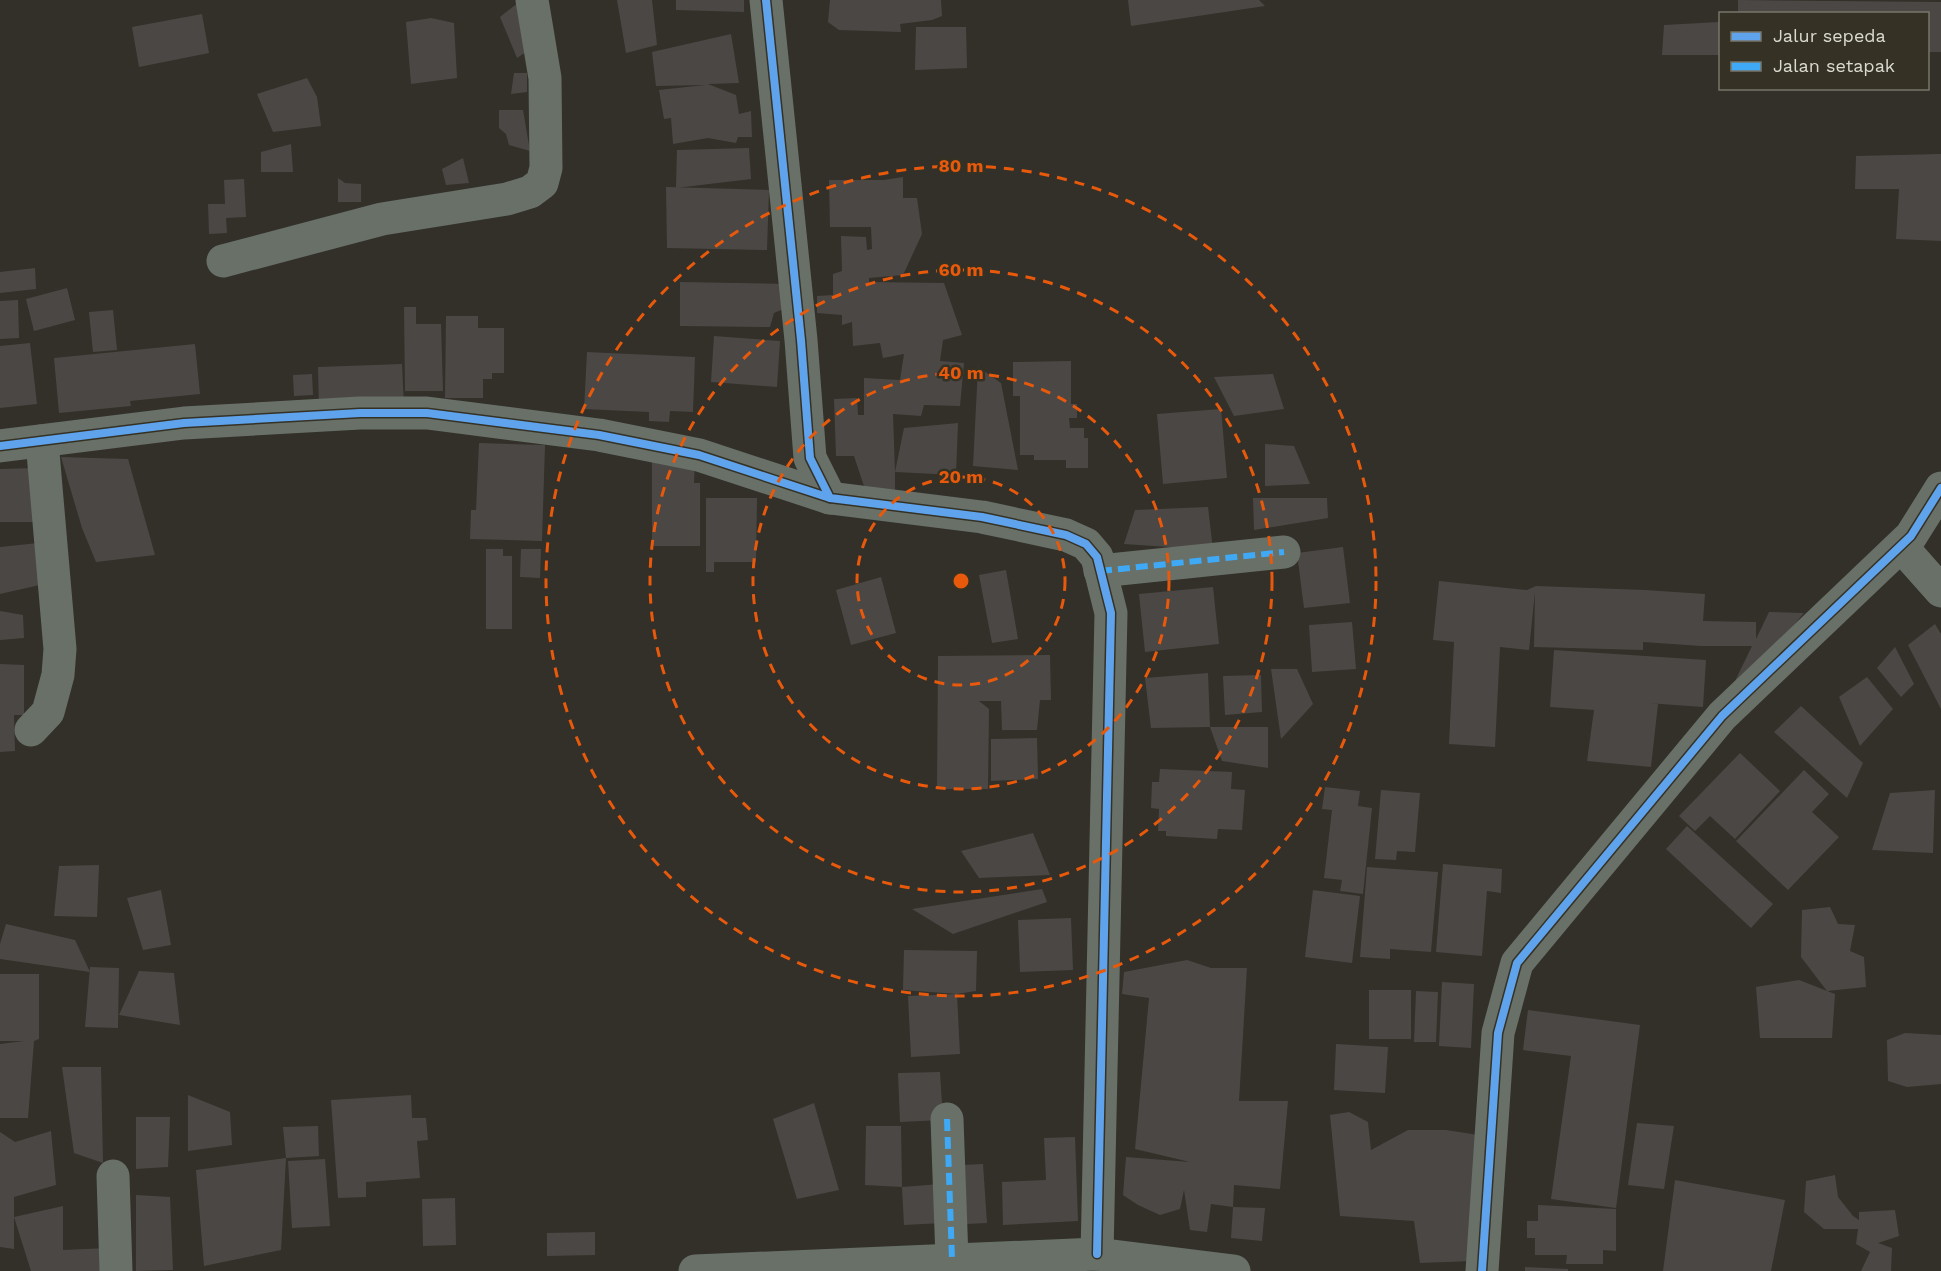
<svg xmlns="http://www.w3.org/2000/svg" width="1941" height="1271" viewBox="0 0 1941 1271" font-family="'Work Sans',sans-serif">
<rect width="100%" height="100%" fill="#323028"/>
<!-- building -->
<g fill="#4b4745">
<path d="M617 0H652L657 45 626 53Z"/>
<path d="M676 0H744V12L676 10Z"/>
<path d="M830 0H941L942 16 932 20 900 24 901 32 839 30 828 22Z"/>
<path d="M1128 0H1259L1265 6 1131 26Z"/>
<path d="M1738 0 1941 2V52H1928V14H1738Z"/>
<path d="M519 2 529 50 517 58 500 17Z"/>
<path d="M202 14 209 53 139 67 132 27Z"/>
<path d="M431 18 454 23 457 78 411 84 406 22Z"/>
<path d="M1719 22V55H1662L1664 25Z"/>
<path d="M916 27H966L967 68 915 70Z"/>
<path d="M731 34 739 83 708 84 736 95 739 114 751 111 752 137H738L736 143 708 138 673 144 671 118 664 119 659 90 705 85 656 86 652 52Z"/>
<path d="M514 73H527V92L511 94Z"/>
<path d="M307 78 317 97 321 126 273 132 257 94Z"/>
<path d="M499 110H523L530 151 509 145 506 134 499 128Z"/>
<path d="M291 144 293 172H261V152Z"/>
<path d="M749 148 751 179 676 188 677 150Z"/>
<path d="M1941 154V241L1896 239 1899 189H1855L1856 156Z"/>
<path d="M463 158 469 183 446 185 442 169Z"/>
<path d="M903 177V198H917L922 234 903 275 869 278V282L944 283 962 335 943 340 940 361 964 363 960 406 924 405 921 416 893 414 895 472 904 428 958 423 956 475 895 472V491L866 492 854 456H836L834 399 857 398 858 415H864V378L900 380 904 354 883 358 880 343 853 346 852 322 842 325V315L817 313V296L833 295V274L842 271 841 236 866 237 867 250 872 249 871 227H830L829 180H884Z"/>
<path d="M338 178 345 183 361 184V202H338Z"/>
<path d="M244 179 246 217 226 218 227 233 209 234 208 204H225L224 180Z"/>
<path d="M666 187 769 190 767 250 667 248Z"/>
<path d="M35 268 36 289 0 293V272Z"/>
<path d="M680 282 791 284 793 305 774 313 770 327 680 326Z"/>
<path d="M67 288 75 320 34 331 26 299Z"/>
<path d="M18 300 19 338 0 339V301Z"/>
<path d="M404 307H416V324H441L443 391H405Z"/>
<path d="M113 310 117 350 93 352 89 312Z"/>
<path d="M446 316H478V328H504V373H492V379H483V398H445Z"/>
<path d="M714 336 780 341 777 387 711 382Z"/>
<path d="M30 343 37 404 0 408V346Z"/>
<path d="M195 344 200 394 130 401 131 406 59 413 54 358Z"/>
<path d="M587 352 695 357 693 412 670 411 669 422 649 421V412L584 409Z"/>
<path d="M1071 361V404H1077V418H1069L1070 428H1084V438H1088V468H1066V460H1034V455H1020V396H1013V362Z"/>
<path d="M402 364 404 406 319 410 318 367Z"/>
<path d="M978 367 1001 383 1018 470 973 466Z"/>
<path d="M312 374 313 395 294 396 293 375Z"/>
<path d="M1273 374 1284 409 1234 416 1214 377Z"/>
<path d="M1221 409 1227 478 1163 484 1157 414Z"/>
<path d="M479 443 545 445 542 541 470 539 471 510H476Z"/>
<path d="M1265 444 1294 446 1310 484 1265 486Z"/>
<path d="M61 457 128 459 155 555 96 562 82 528Z"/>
<path d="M652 461 695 462 694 483H700V546H652Z"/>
<path d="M38 468 42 522H0V469Z"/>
<path d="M706 498H757L756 562H714V572H706Z"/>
<path d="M1253 498H1327L1328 518 1254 530Z"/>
<path d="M1208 507 1213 550 1124 544 1135 510Z"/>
<path d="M38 543 44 584 0 594V547Z"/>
<path d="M1343 547 1350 603 1304 608 1297 553Z"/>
<path d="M486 549H503V556H512V629H486Z"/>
<path d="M521 549H541L540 578 520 577Z"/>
<path d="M1006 570 1018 639 992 643 979 575Z"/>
<path d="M881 577 896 633 851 645 836 590Z"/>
<path d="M1439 581 1527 590 1536 586 1645 590 1705 594 1703 621 1756 622V639L1769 612 1804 613 1738 691 1736 679 1752 646H1701L1643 642V650L1534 647 1535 592 1529 650 1500 647 1495 747 1449 744 1454 642 1433 640Z"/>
<path d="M1213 587 1219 644 1145 652 1139 594Z"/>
<path d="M0 611 23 615 24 638 0 640Z"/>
<path d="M1352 622 1356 669 1312 672 1309 625Z"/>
<path d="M1935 624 1941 634V709L1908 645Z"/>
<path d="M1895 647 1914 684 1901 697 1877 668Z"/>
<path d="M1554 650 1706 660 1703 707 1647 703 1658 704 1651 767 1587 761 1594 710 1550 707Z"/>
<path d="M1050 655 1051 700H1040L1037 730H1002L1001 701H979L989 709 988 789H937L938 656Z"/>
<path d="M0 664 24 665V715H14L15 751 0 752Z"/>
<path d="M1271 669H1297L1313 704 1281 739Z"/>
<path d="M1208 673 1210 727 1151 728 1145 678Z"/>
<path d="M1261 675 1262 712 1225 715 1223 676Z"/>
<path d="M1867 677 1893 709 1860 746 1839 697Z"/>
<path d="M1801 706 1863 763 1847 798 1774 732Z"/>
<path d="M1210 727H1268V768L1222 761Z"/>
<path d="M1037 738 1038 779 991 781V739Z"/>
<path d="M1740 753 1780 791 1735 839 1710 816 1695 831 1679 816Z"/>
<path d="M1160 769 1232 772 1231 789 1245 790 1242 830 1218 829 1217 839 1166 836V831H1158L1159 809 1151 808 1152 782H1159Z"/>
<path d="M1804 770 1829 794 1812 812 1839 837 1788 890 1736 841Z"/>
<path d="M1325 787 1360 791 1358 806 1372 808 1363 894 1340 891 1342 880 1324 878 1332 810 1322 809Z"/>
<path d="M1381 790 1420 793 1415 852 1397 851 1396 860 1375 859Z"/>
<path d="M1935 790 1933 853 1872 850 1890 793Z"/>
<path d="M1687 826 1773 904 1751 928 1666 849Z"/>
<path d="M1033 833 1050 875 979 878 961 851Z"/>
<path d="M1443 864 1502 869 1501 893 1487 891 1482 956 1436 952Z"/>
<path d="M99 865 97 917 54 916 59 866Z"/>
<path d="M1367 867 1438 872 1431 952 1390 949V959L1360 957Z"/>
<path d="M1042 889 1047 902 953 934 912 909Z"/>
<path d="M161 890 171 945 143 950 127 898Z"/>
<path d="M1313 890 1360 896 1352 963 1305 957Z"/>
<path d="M1830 907 1838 924 1855 925 1850 951 1864 957 1866 987 1827 991 1801 957 1802 910Z"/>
<path d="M1071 918 1073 970 1020 972 1018 920Z"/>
<path d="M6 924 75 940 90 972 0 959V944Z"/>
<path d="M904 950 977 951 976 991 957 994 903 990Z"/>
<path d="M1187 960 1211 968H1247L1239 1101H1288L1280 1189 1234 1185 1233 1207 1211 1204 1207 1232 1190 1230 1184 1190 1180 1209 1160 1215 1138 1205 1123 1195 1126 1157 1190 1162 1135 1149 1149 998 1122 994 1124 972Z"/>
<path d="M90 967 119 968 118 1028 85 1027Z"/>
<path d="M139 971 174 973 180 1025 119 1015Z"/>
<path d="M0 974H39V1039L34 1041 28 1118H0V1044L24 1041H0Z"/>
<path d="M1799 980 1835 994 1832 1038H1760L1756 987Z"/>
<path d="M1442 982 1474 984 1471 1048 1439 1046Z"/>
<rect x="1369" y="990" width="42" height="49"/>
<path d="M1416 991 1438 992 1436 1042H1414Z"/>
<path d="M957 994 960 1054 911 1057 908 996Z"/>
<path d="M1528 1010 1640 1025 1616 1208 1551 1199 1571 1056 1523 1050Z"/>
<path d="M1905 1033 1941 1035V1084L1907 1087 1888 1081 1887 1040Z"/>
<path d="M1336 1044 1388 1047 1385 1093 1334 1090Z"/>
<path d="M62 1067H101L103 1163 74 1153Z"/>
<path d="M940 1072 943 1120 900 1122 898 1073Z"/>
<path d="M188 1095 230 1112 232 1145 188 1151Z"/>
<path d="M411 1095 412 1118H426L428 1140 417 1141 420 1178 366 1182V1197L338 1198 331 1100Z"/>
<path d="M814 1103 839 1190 797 1199 773 1119Z"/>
<path d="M1349 1112 1368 1122 1371 1150 1408 1130H1446L1485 1136 1473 1261 1420 1263 1414 1221 1340 1216 1330 1115Z"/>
<path d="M136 1117H170L168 1167 136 1169Z"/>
<path d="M1637 1123 1674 1126 1664 1189 1628 1185Z"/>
<path d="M318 1126 319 1156 286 1158 283 1127Z"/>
<path d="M866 1126H901L902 1187 865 1185Z"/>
<path d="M51 1131 56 1185 14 1197V1249L0 1247V1132L15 1142Z"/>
<path d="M1075 1137 1078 1221 1003 1225 1002 1182 1046 1180 1044 1138Z"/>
<path d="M286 1158 281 1250 204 1266 196 1170Z"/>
<path d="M325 1159 330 1226 292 1228 288 1161Z"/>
<path d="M983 1164 987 1223 966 1224 963 1165Z"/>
<path d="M1835 1175 1838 1197 1853 1216 1859 1220V1212L1895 1210 1899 1236 1878 1243 1892 1248 1891 1271H1861L1870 1252 1856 1244 1858 1229H1824L1804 1212 1806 1181Z"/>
<path d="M1675 1180 1785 1200 1771 1271H1663Z"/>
<path d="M940 1184 943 1223 904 1225 902 1187Z"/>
<path d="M136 1195 170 1197 173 1270 136 1271Z"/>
<path d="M455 1198 456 1245 423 1246 422 1199Z"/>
<path d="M1538 1205 1616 1209V1251L1603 1250V1264H1566L1567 1255H1535V1238H1527V1221H1538Z"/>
<path d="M63 1206V1250L108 1248 110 1271H31L14 1217Z"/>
<path d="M1233 1207 1265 1208 1262 1241 1231 1238Z"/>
<path d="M595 1232V1255L547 1256V1233Z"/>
<path d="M1525 1267 1568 1269V1271H1525Z"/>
</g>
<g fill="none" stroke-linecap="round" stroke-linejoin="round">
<!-- minor -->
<g stroke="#687068" stroke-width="33">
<path d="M766 0 801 340 810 458 830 498 982 517 1066 535 1086 544 1097 557 1111 613 1097 1254"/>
<path d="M223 261 382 219 507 199 530 192 542 183 546 168 545 78 532 0"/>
<path d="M0 446 184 423 360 413H427L599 435 699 455 830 498"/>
<path d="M1901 546 1941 591"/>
<path d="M1100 571 1284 552"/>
<path d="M31 730 48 712 58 675 60 649 42 441"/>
<path d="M947 1119 952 1259"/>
<path d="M113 1176 116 1271"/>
<path d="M695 1271 1097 1254 1234 1271"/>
<path d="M1482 1271 1498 1033 1517 963 1722 716 1911 536 1941 488"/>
</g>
<!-- quiet -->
<g stroke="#3fa9f5" stroke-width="6" stroke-dasharray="12 6" stroke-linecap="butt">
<path d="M1100 571 1284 552"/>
<path d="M947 1119 952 1259"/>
</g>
<!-- cycleway casing -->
<g stroke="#353225" stroke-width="11">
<g id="cycleway">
<path d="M766 0 801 340 810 458 830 498 982 517 1066 535 1086 544 1097 557 1111 613 1097 1254"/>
<path d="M0 446 184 423 360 413H427L599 435 699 455 830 498"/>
<path d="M1482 1271 1498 1033 1517 963 1722 716 1911 536 1941 488"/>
</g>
</g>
<!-- cycleway -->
<use href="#cycleway" stroke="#60a3ed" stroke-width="8"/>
</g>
<!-- distance rings -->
<g fill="none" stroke="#e8590c" stroke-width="3" stroke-dasharray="10 8">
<circle cx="961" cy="581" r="104"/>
<circle cx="961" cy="581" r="208"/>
<circle cx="961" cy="581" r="311"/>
<circle cx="961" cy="581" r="415"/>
</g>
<circle cx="961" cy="581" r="9" fill="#e8590c" stroke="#353225" stroke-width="3"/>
<g font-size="18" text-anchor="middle" font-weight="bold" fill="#e8590c" stroke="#353225" stroke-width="5" stroke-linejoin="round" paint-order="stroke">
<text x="961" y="172">80 m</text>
<text x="961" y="276">60 m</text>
<text x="961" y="379">40 m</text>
<text x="961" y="483">20 m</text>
</g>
<!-- legend -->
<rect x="1719" y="12" width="210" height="78" fill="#353225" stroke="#77756a" stroke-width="1.5"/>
<rect x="1731" y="32" width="30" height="9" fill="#60a3ed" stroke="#77756a" stroke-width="1.5"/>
<text x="1773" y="42" font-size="18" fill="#dbdad1">Jalur sepeda</text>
<rect x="1731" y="62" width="30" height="9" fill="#3fa9f5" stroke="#77756a" stroke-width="1.5"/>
<text x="1773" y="72" font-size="18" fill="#dbdad1">Jalan setapak</text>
</svg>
